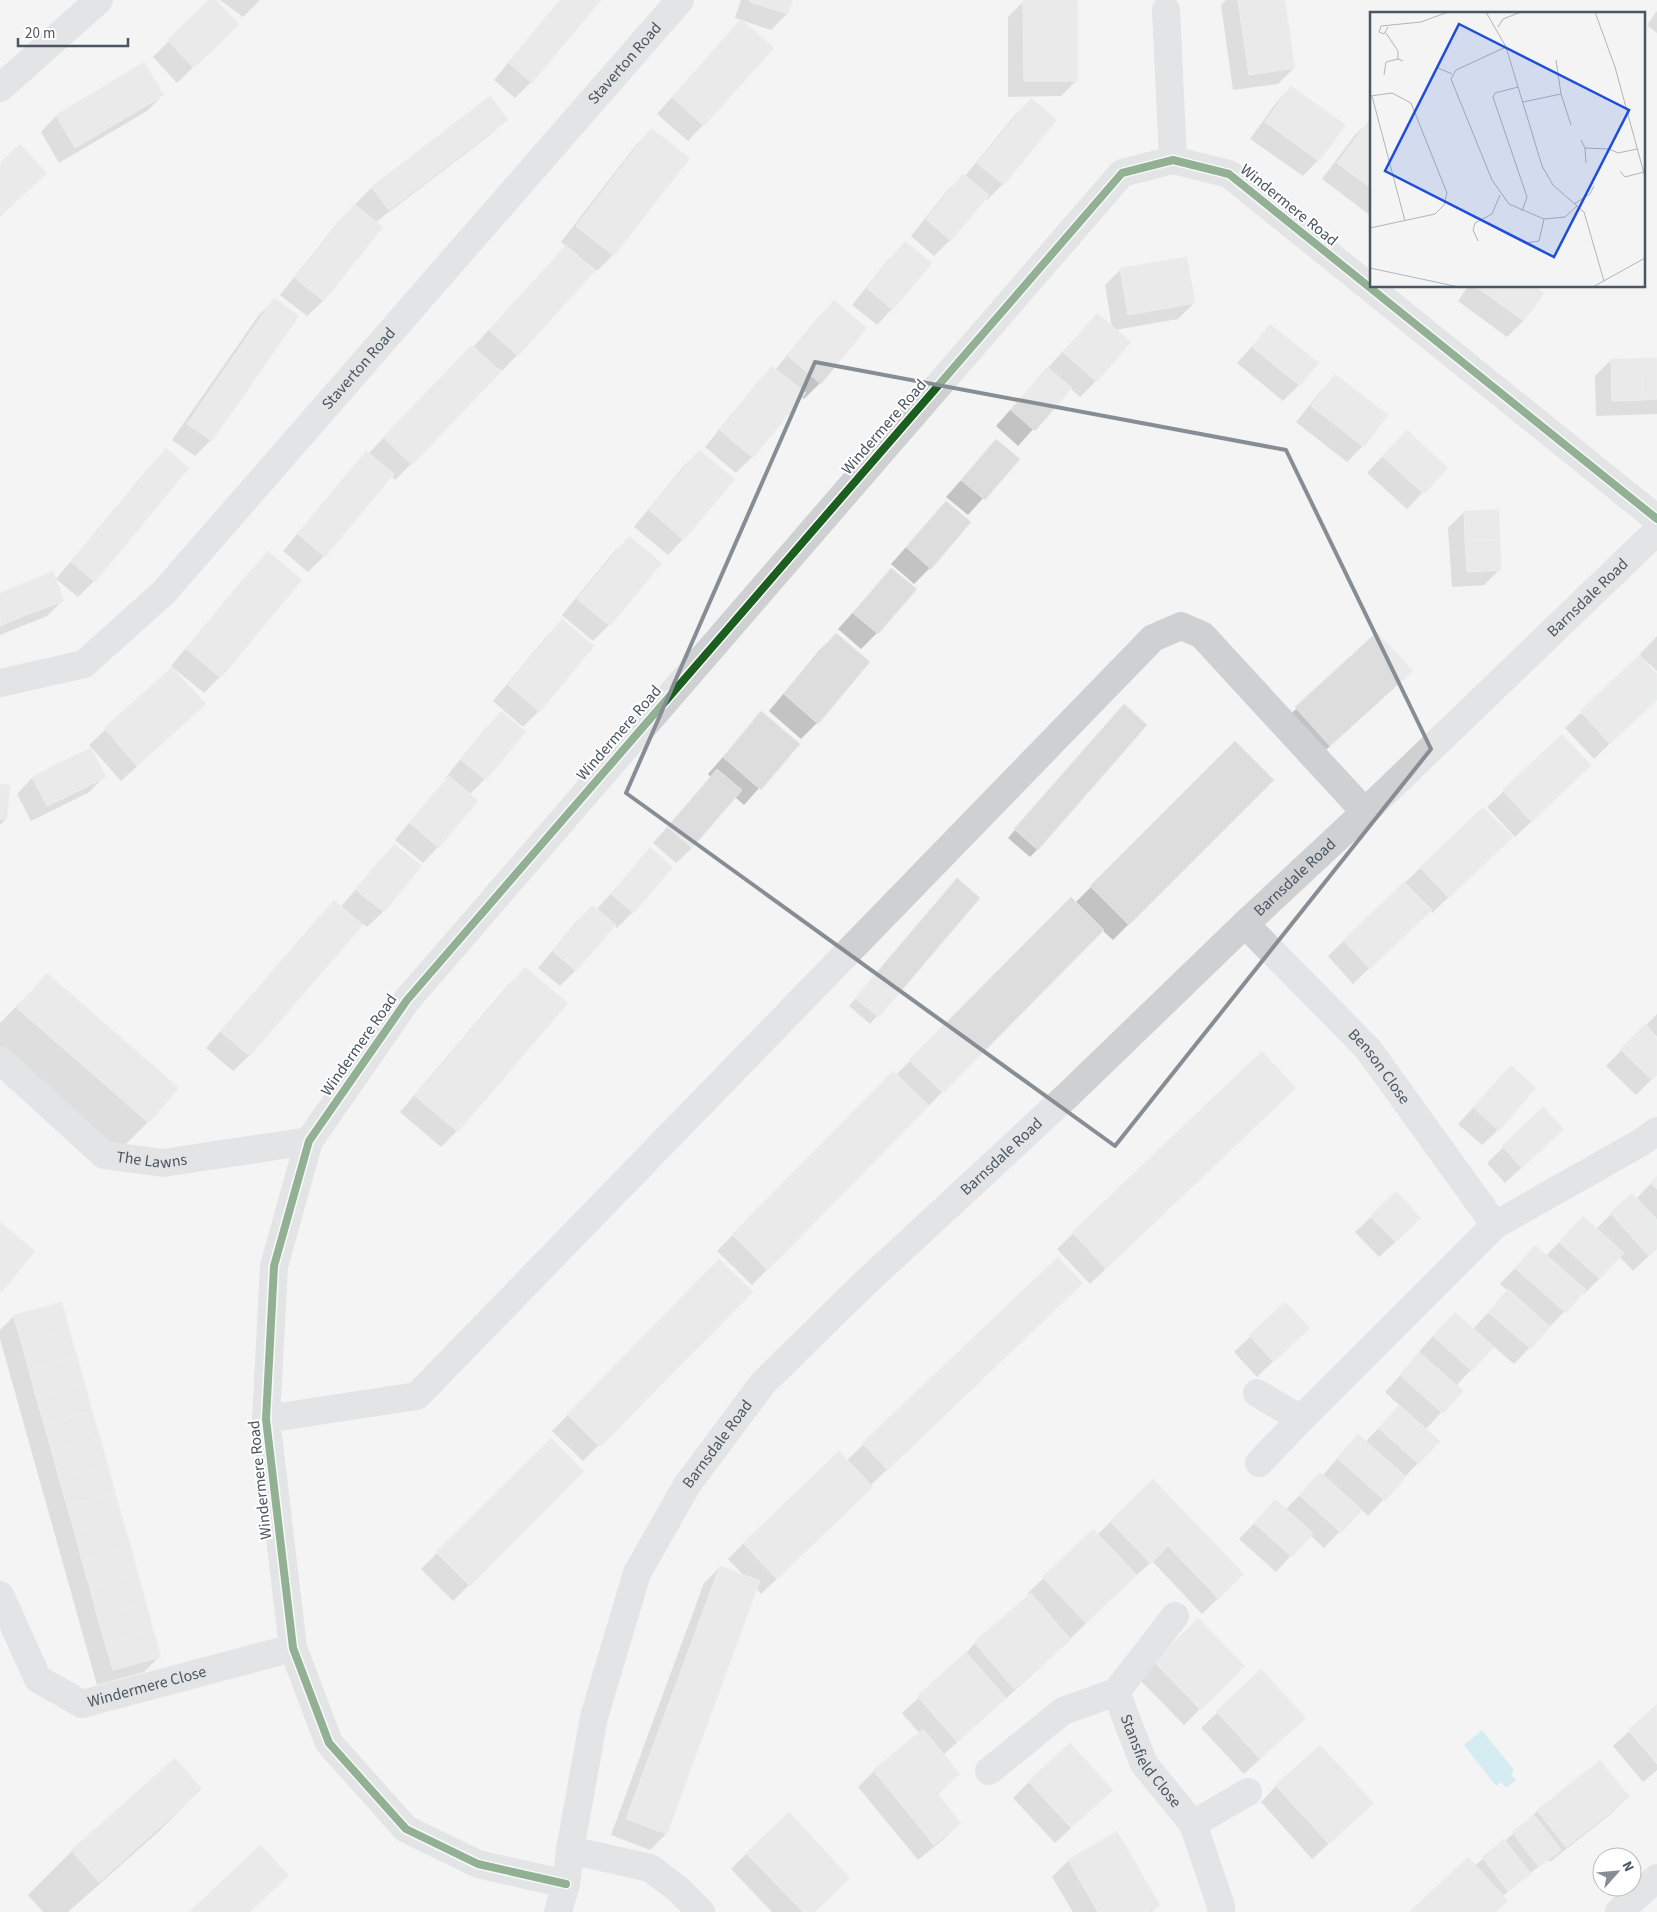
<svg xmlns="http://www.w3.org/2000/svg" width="1657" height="1912" viewBox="0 0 1657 1912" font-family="'Source Sans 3',sans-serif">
<rect width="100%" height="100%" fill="#f4f4f4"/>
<!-- water -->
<path fill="#aee2f0" d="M1482 1730 1514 1770 1511 1774 1516 1780 1506 1788 1501 1782 1496 1786 1464 1745Z"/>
<!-- shadow -->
<g fill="#0003">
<path d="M210 0H215L237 24 177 83 153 57Z"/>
<path d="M220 0H260L243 17Z"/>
<path d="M560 0H599L531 82 515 98 494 80Z"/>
<path d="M741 0H792L787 14 771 30 735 18Z"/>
<path d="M1226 0H1284L1294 68 1278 84 1233 90 1221 5Z"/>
<path d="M1024 1 1077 80 1061 96 1008 97V17Z"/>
<path d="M1657 11V33L1647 25Z"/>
<path d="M726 36 703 125 688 141 657 114Z"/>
<path d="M144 64 163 95 147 111 59 163 41 132 56 116Z"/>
<path d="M1291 87 1318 160 1303 176 1250 139 1276 103Z"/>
<path d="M490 98 506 119 490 135 376 222 382 227 323 301 307 316 280 295 339 221 371 188Z"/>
<path d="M1031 99 1003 184 987 200 985 198 950 240 934 256 911 236 947 191 963 175 965 176 1015 115Z"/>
<path d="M1371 120V216L1322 179 1355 135Z"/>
<path d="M651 130 613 255 597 271 587 263 517 355 502 371 497 367 411 464 395 480 391 475 324 556 308 572 283 551 351 469 367 453 368 454 457 362 473 347 566 246 561 242 636 145Z"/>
<path d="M905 243 892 309 877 325 852 305 889 259Z"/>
<path d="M1121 269 1194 303 1178 319 1115 330 1096 381 1080 397 1070 388 1018 446 996 426 1032 385 1097 314 1112 327 1105 285Z"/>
<path d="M1468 286H1532L1543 294 1523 321 1507 337 1458 301Z"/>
<path d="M274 300 211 440 195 456 172 440 258 316Z"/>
<path d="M834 302 820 383 804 399 802 397 752 457 736 473 705 447 757 383 772 367 775 370 818 318Z"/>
<path d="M1270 326 1299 385 1283 401 1237 363Z"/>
<path d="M1657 359V414L1596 416 1595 376 1611 360Z"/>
<path d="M1335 376 1363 446 1347 462 1296 422 1320 392Z"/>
<path d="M996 441 1018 459 968 515 946 497Z"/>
<path d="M1391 447 1446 468 1407 509 1367 473Z"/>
<path d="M166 450 94 581 78 597 56 579 150 466Z"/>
<path d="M699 451 683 539 668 555 634 527 683 467Z"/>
<path d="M946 502 930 568 914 584 891 564Z"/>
<path d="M1464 512 1500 569 1484 585 1452 587 1448 528Z"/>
<path d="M629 537 609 625 593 641 562 615 613 553Z"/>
<path d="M268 553 220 677 204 693 171 666 252 569Z"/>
<path d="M891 570 877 633 861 649 838 629Z"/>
<path d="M0 594 63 600 47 616 0 635Z"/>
<path d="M562 621 539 711 523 727 493 701 546 637Z"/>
<path d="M1377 633 1395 686 1314 761 1280 724Z"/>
<path d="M836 634 817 723 801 739 769 711 820 650Z"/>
<path d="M1657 636V671L1645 660 1644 661 1657 676V698L1594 759 1565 728 1641 655 1640 654Z"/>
<path d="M172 668 188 720 121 781 89 745Z"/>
<path d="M501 713 524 732 485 779 469 795 438 847 423 863 395 840 433 794 448 778 446 777 485 729Z"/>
<path d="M761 713 798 744 744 805 735 797 692 848 676 863 653 843 711 777 708 774Z"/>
<path d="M1116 713 1038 849 1030 857 1008 838Z"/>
<path d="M1562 736 1574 781 1515 837 1487 807Z"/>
<path d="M1235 742 1272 780 1113 940 1102 930 752 1285 717 1251 893 1072 896 1075 1071 899 1075 903Z"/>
<path d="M104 777 88 793 31 821 17 794 32 778Z"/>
<path d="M0 786 6 819 0 825Z"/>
<path d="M1483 808 1495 853 1432 913 1430 910 1353 984 1328 956Z"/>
<path d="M394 845 420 866 383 912 367 927 363 924 249 1056 233 1071 206 1048 318 918 334 902 340 908 379 861Z"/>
<path d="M651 849 672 867 633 912 617 928 614 925 575 971 560 986 538 968 576 922 592 906 596 910Z"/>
<path d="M950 888 979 899 870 1024 849 1006Z"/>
<path d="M525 969 566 1004 457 1131 441 1147 400 1112 509 984Z"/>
<path d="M47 975 177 1088 148 1122 104 1166 0 1076V1023Z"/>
<path d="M1657 1014V1074L1636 1095 1606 1066Z"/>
<path d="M1262 1053 1279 1104 1090 1284 1057 1249Z"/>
<path d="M1511 1067 1498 1130 1482 1145 1458 1124Z"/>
<path d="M1543 1109 1546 1145 1505 1183 1487 1163Z"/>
<path d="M1657 1177V1248L1633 1271 1619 1256 1600 1278 1584 1294 1582 1293 1514 1364 1493 1346 1456 1386 1461 1391 1425 1430 1418 1463 1368 1516 1361 1509 1324 1548 1310 1535 1276 1572 1239 1539 1260 1517 1285 1510 1320 1474 1322 1476 1343 1452 1365 1442 1400 1406 1385 1392 1420 1354 1418 1353 1439 1329H1473L1508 1291 1500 1284 1535 1247 1546 1256 1583 1217 1596 1229 1611 1214 1636 1199Z"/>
<path d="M1371 1217 1404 1234 1379 1257 1355 1232Z"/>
<path d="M1058 1258 1066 1299 870 1486 856 1503 761 1594 756 1588 666 1834 650 1850 611 1835 704 1583 720 1567 744 1576 728 1559 744 1543 846 1461Z"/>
<path d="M719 1261 751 1292 583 1461 552 1431Z"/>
<path d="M1285 1304 1292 1343 1257 1377 1234 1352Z"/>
<path d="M14 1316 160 1656 144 1672 97 1685 0 1339V1330Z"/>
<path d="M551 1439 583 1471 453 1601 421 1569Z"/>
<path d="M1153 1480 1243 1574 1202 1614 1152 1561 1134 1578 1133 1577 1053 1656 943 1755 959 1774 937 1795 960 1823 944 1839 918 1860 858 1787 874 1771 919 1733 902 1713 960 1660 975 1643 1029 1596 1027 1594 1093 1531 1097 1535Z"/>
<path d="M1198 1620 1243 1666 1184 1725 1139 1679Z"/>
<path d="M1261 1671 1288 1733 1244 1774 1201 1728Z"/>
<path d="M1657 1706V1770L1643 1782 1613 1746Z"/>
<path d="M175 1760 201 1789 157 1833 68 1912H43L28 1895 72 1851Z"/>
<path d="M1600 1761 1628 1797 1612 1813 1550 1862 1548 1860 1530 1873 1503 1896 1495 1912H1411L1474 1866 1504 1842 1537 1811Z"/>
<path d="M1029 1782 1095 1806 1055 1843 1013 1798Z"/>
<path d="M1276 1786 1356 1819 1312 1859 1261 1802Z"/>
<path d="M1117 1833 1158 1905 1152 1912H1073L1052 1877 1068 1861Z"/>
<path d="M747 1853 814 1912H772L731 1869Z"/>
</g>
<!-- building -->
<g fill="#ddddde" stroke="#e5e6e7">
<path d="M209 0H216L239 24 217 46 190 18Z"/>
<path d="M561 0H601L532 83 509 63Z"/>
<path d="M750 0H793L788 14 750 2Z"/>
<path d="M1023 0H1078V81H1024Z"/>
<path d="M1238 0H1285L1295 68 1249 75Z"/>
<path d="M190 18 217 46 194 68 167 40Z"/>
<path d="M741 19 774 48 704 126 672 97Z"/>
<path d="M144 62 164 95 75 148 56 115Z"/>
<path d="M1291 86 1346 125 1319 161 1265 122Z"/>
<path d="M490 96 508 120 389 210 371 187Z"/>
<path d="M1031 98 1057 120 1004 185 977 163Z"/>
<path d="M1371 118V188L1337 163Z"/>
<path d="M651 128 690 158 614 256 576 226Z"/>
<path d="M20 144 47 173 0 217V163Z"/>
<path d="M963 174 989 195 951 241 926 219Z"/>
<path d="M354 204 383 227 324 301 295 278Z"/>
<path d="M905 241 932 263 893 310 867 288Z"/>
<path d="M566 245 595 271 518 356 489 330Z"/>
<path d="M1187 257 1195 303 1128 315 1120 268Z"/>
<path d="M1475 286H1534L1544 293 1524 321Z"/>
<path d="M274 298 299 316 212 441 187 424Z"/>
<path d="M834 300 867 328 821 384 788 356Z"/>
<path d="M1097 313 1131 342 1097 382 1063 352Z"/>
<path d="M1270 324 1319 363 1300 386 1252 347Z"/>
<path d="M472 345 501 372 412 465 383 437Z"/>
<path d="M1642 358H1657V399L1643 400Z"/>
<path d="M1642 358 1643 400 1612 401 1611 359Z"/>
<path d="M772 366 806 393 753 458 720 430Z"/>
<path d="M1047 367 1072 388 1035 431 1011 410Z"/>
<path d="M1335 374 1388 415 1364 447 1311 406Z"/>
<path d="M1407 430 1448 468 1424 494 1382 456Z"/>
<path d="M996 439 1020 459 985 500 961 480Z"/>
<path d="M166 448 189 468 95 582 71 562Z"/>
<path d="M699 450 735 479 684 540 649 510Z"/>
<path d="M366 451 394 474 325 557 298 534Z"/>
<path d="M946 501 971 522 931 569 906 547Z"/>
<path d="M1499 509 1500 540 1465 541 1464 511Z"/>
<path d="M629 536 662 563 610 626 577 599Z"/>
<path d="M1500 540 1501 570 1467 572 1465 541Z"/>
<path d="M268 551 302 580 221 678 186 649Z"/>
<path d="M891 568 917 589 878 634 853 613Z"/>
<path d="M53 571 64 601 28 614 17 586Z"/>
<path d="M17 586 28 614 0 626V593Z"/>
<path d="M562 619 594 646 540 712 508 685Z"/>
<path d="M1377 632 1413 671 1330 746 1295 707Z"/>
<path d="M836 633 870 662 818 724 784 694Z"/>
<path d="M1639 655 1657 674V700L1610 744 1580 711Z"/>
<path d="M172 667 206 704 137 766 104 728Z"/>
<path d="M1124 704 1147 725 1038 850 1014 829Z"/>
<path d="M501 711 526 732 486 780 461 760Z"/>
<path d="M761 711 800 744 761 790 723 757Z"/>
<path d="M1562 734 1591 765 1532 822 1502 790Z"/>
<path d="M1235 741 1274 780 1129 925 1090 886Z"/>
<path d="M91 748 106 777 76 792 61 762Z"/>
<path d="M61 762 76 792 47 806 32 777Z"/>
<path d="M717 769 742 790 692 848 668 827Z"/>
<path d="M449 776 478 801 439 848 410 823Z"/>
<path d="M0 784 10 785 7 819H0Z"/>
<path d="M1483 807 1513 837 1449 898 1420 867Z"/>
<path d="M394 844 422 866 384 912 356 890Z"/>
<path d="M650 847 673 867 634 913 611 894Z"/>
<path d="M957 878 980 898 879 1017 855 998Z"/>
<path d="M1404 882 1432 910 1370 969 1343 940Z"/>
<path d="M1071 897 1104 930 943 1093 909 1060Z"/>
<path d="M334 900 363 925 250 1056 221 1032Z"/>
<path d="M592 905 616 925 576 971 553 951Z"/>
<path d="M525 967 568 1003 458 1132 415 1096Z"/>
<path d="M47 973 179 1088 149 1123 17 1008Z"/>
<path d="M1645 1024 1657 1037V1075L1652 1080 1620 1049Z"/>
<path d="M1262 1051 1296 1088 1106 1269 1072 1232Z"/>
<path d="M1511 1065 1536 1088 1499 1131 1473 1107Z"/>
<path d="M893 1071 929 1106 768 1270 732 1234Z"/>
<path d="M1543 1107 1564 1129 1522 1168 1502 1146Z"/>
<path d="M1657 1176V1189L1650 1183Z"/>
<path d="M1396 1191 1421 1218 1396 1242 1370 1216Z"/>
<path d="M1632 1193 1657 1220V1249L1649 1256 1610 1213Z"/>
<path d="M1583 1216 1624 1253 1600 1279 1559 1242Z"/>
<path d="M0 1222 35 1251 2 1292 0 1291Z"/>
<path d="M1535 1245 1586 1290 1566 1313 1515 1268Z"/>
<path d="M1058 1257 1083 1283 888 1470 862 1443Z"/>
<path d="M719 1259 753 1292 600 1447 567 1414Z"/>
<path d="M1508 1289 1550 1327 1531 1349 1488 1312Z"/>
<path d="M62 1302 69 1329 21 1342 13 1315Z"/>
<path d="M1285 1302 1310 1328 1274 1362 1249 1335Z"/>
<path d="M1455 1312 1494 1347 1472 1371 1433 1336Z"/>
<path d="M69 1329 77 1356 29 1370 21 1342Z"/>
<path d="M1419 1352 1463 1391 1443 1414 1400 1375Z"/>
<path d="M77 1356 85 1384 36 1397 29 1370Z"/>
<path d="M85 1384 92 1411 44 1424 36 1397Z"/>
<path d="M1399 1405 1440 1441 1419 1464 1378 1428Z"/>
<path d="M92 1411 100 1438 52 1452 44 1424Z"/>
<path d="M1358 1434 1406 1477 1385 1501 1337 1458Z"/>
<path d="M100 1438 108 1465 59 1479 52 1452Z"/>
<path d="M551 1438 584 1471 470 1586 436 1552Z"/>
<path d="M839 1451 873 1487 777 1579 743 1543Z"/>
<path d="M108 1465 115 1493 67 1506 59 1479Z"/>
<path d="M1320 1472 1362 1510 1341 1533 1299 1495Z"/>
<path d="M1153 1479 1244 1574 1219 1599 1168 1546 1151 1564 1110 1521Z"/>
<path d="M115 1493 123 1520 75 1533 67 1506Z"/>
<path d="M1275 1499 1313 1533 1292 1557 1254 1523Z"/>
<path d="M123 1520 131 1547 82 1561 75 1533Z"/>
<path d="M1093 1529 1137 1575 1086 1623 1042 1577Z"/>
<path d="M131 1547 138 1574 90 1588 82 1561Z"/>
<path d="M720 1566 760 1581 667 1834 626 1819Z"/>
<path d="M138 1574 146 1602 97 1616 90 1588Z"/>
<path d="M1031 1593 1071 1640 1014 1689 974 1642Z"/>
<path d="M146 1602 153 1629 105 1643 97 1616Z"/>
<path d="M1198 1618 1245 1666 1201 1710 1154 1662Z"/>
<path d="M153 1629 161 1657 113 1670 105 1643Z"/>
<path d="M966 1652 1006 1698 957 1742 917 1696Z"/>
<path d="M1261 1669 1306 1718 1260 1759 1216 1711Z"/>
<path d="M1657 1704V1764L1628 1730Z"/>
<path d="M923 1729 960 1774 937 1793 961 1823 934 1845 873 1770Z"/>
<path d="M1070 1743 1113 1790 1071 1828 1028 1781Z"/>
<path d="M1320 1745 1374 1803 1329 1844 1275 1785Z"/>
<path d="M175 1758 202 1789 99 1882 71 1850Z"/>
<path d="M1600 1760 1630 1797 1566 1847 1537 1810Z"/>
<path d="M789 1812 850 1878 815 1912H803L746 1853Z"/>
<path d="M1534 1815 1561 1850 1539 1867 1512 1832Z"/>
<path d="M1117 1831 1160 1905 1149 1912H1098L1068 1860Z"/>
<path d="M1504 1839 1531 1874 1508 1891 1482 1857Z"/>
<path d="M260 1845 289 1875 250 1912H189Z"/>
<path d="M1468 1857 1508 1901 1496 1912H1409Z"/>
</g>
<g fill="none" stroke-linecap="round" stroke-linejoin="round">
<!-- minor -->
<g stroke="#ced0d2" stroke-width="28">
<path d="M1166 10 1173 160"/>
<path d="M0 88 99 0"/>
<path id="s1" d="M0 683 84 664 164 592 680 0"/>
<path id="s2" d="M1245 924 1368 1049 1495 1225"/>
<path id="s3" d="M0 1060 104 1155 163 1163 309 1141"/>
<path d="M1257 1393 1301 1419"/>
<path d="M266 1419 417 1396 1153 638 1181 626 1202 635 1365 812"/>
<path d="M1259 1463 1301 1419 1495 1225 1640 1143 1657 1131"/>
<path id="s4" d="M0 1595 38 1679 82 1704 293 1648"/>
<path id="s5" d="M1175 1616 1116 1692 1144 1764 1193 1824 1221 1906V1912"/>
<path d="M989 1771 1063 1711 1116 1692"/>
<path d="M1193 1824 1248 1792"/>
<path d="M570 1850 650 1868 678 1889 701 1912"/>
<path d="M566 1884 478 1864 406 1829 329 1743 293 1648 266 1419 274 1266 309 1141 407 1000 1122 173 1173 160 1229 174 1657 519"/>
<path id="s6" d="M558 1912 566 1884 570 1850 594 1717 637 1573 687 1485 763 1383 862 1286 1069 1094 1245 924 1365 812 1657 531"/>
<path d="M1619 1912 1657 1878"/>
</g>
<!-- cycleway casing -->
<g stroke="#fff" stroke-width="11">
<path id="cycleway" d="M566 1884 478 1864 406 1829 329 1743 293 1648 266 1419 274 1266 309 1141 407 1000 1122 173 1173 160 1229 174 1657 519"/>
</g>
<!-- cycleway -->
<use href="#cycleway" stroke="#1b5e20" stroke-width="8"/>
</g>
<!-- marked area -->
<path d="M0 0H1657V1912H0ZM815 362 1286 450 1431 749 1115 1146 626 793Z" fill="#f4f4f4" fill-opacity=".55" fill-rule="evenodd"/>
<path fill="none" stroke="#868d94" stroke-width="4" stroke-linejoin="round" d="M815 362 1286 450 1431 749 1115 1146 626 793Z"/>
<g text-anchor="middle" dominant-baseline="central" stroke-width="4" stroke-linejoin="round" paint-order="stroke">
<!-- street labels -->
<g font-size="16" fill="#4a5661" stroke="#fff">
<text stroke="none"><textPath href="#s1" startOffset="895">Staverton Road</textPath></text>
<text transform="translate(1289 205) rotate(39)">Windermere Road</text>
<text stroke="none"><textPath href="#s1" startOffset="490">Staverton Road</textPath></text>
<text transform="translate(884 427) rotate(-49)">Windermere Road</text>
<text stroke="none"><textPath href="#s6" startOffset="1716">Barnsdale Road</textPath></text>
<text transform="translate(619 733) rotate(-49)">Windermere Road</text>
<text stroke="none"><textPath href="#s6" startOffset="1311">Barnsdale Road</textPath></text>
<text transform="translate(359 1045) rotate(-55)">Windermere Road</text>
<text stroke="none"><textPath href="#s2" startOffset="196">Benson Close</textPath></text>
<text stroke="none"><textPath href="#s3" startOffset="189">The Lawns</textPath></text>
<text stroke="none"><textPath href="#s6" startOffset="906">Barnsdale Road</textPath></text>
<text stroke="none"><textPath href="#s6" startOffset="501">Barnsdale Road</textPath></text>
<text transform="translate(260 1480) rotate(-96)">Windermere Road</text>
<text stroke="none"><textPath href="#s4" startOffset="210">Windermere Close</textPath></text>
<text stroke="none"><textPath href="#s5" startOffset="174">Stansfield Close</textPath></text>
</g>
</g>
<!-- overview -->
<g transform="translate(1370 12)">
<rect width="275" height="275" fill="#f4f4f4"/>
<path fill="none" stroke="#b0b5b9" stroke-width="1" d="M116 0 136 35 172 154 183 173 214 200 234 269M225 0 245 55 275 165M18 15 14 22 9 20 11 14 51 10 78 0M128 15 133 7 151 0M16 21 28 39V47L33 49M136 35 86 58 81 67 122 168 139 192 174 207 195 205 207 194M186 48 191 82 201 113M68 56 82 62M14 63 16 50 28 47M148 75 125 81 123 85 157 185 152 199M0 84 22 81 41 91 77 181 74 193 65 202 0 216M2 84 35 209M153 90 191 82M211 128 215 136 239 137 248 141 267 137M215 136 216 151M250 159 255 165 274 160M204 192 220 182 224 174M108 229 103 218 105 211 122 202 130 183M155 231 169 229 174 207M0 256 89 275M223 275 275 246"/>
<path fill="#1d4ed8" fill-opacity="0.15" stroke="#1d4ed8" stroke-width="2.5" d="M89 12 259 98 184 245 15 159Z"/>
<rect width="275" height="275" fill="none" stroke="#4a5661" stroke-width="2.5"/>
</g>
<!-- north arrow -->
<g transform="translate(1617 1872) rotate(63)"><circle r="24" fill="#ffffff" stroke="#b7bbc0"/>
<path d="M0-4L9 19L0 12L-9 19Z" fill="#868d94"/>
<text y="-8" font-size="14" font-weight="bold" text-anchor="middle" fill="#4a5661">N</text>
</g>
<!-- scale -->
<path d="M18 38v8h110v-8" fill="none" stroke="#4a5661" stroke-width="2.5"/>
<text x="25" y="38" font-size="15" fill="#4a5661" stroke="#ffffff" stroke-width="4" paint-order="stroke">20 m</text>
</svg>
